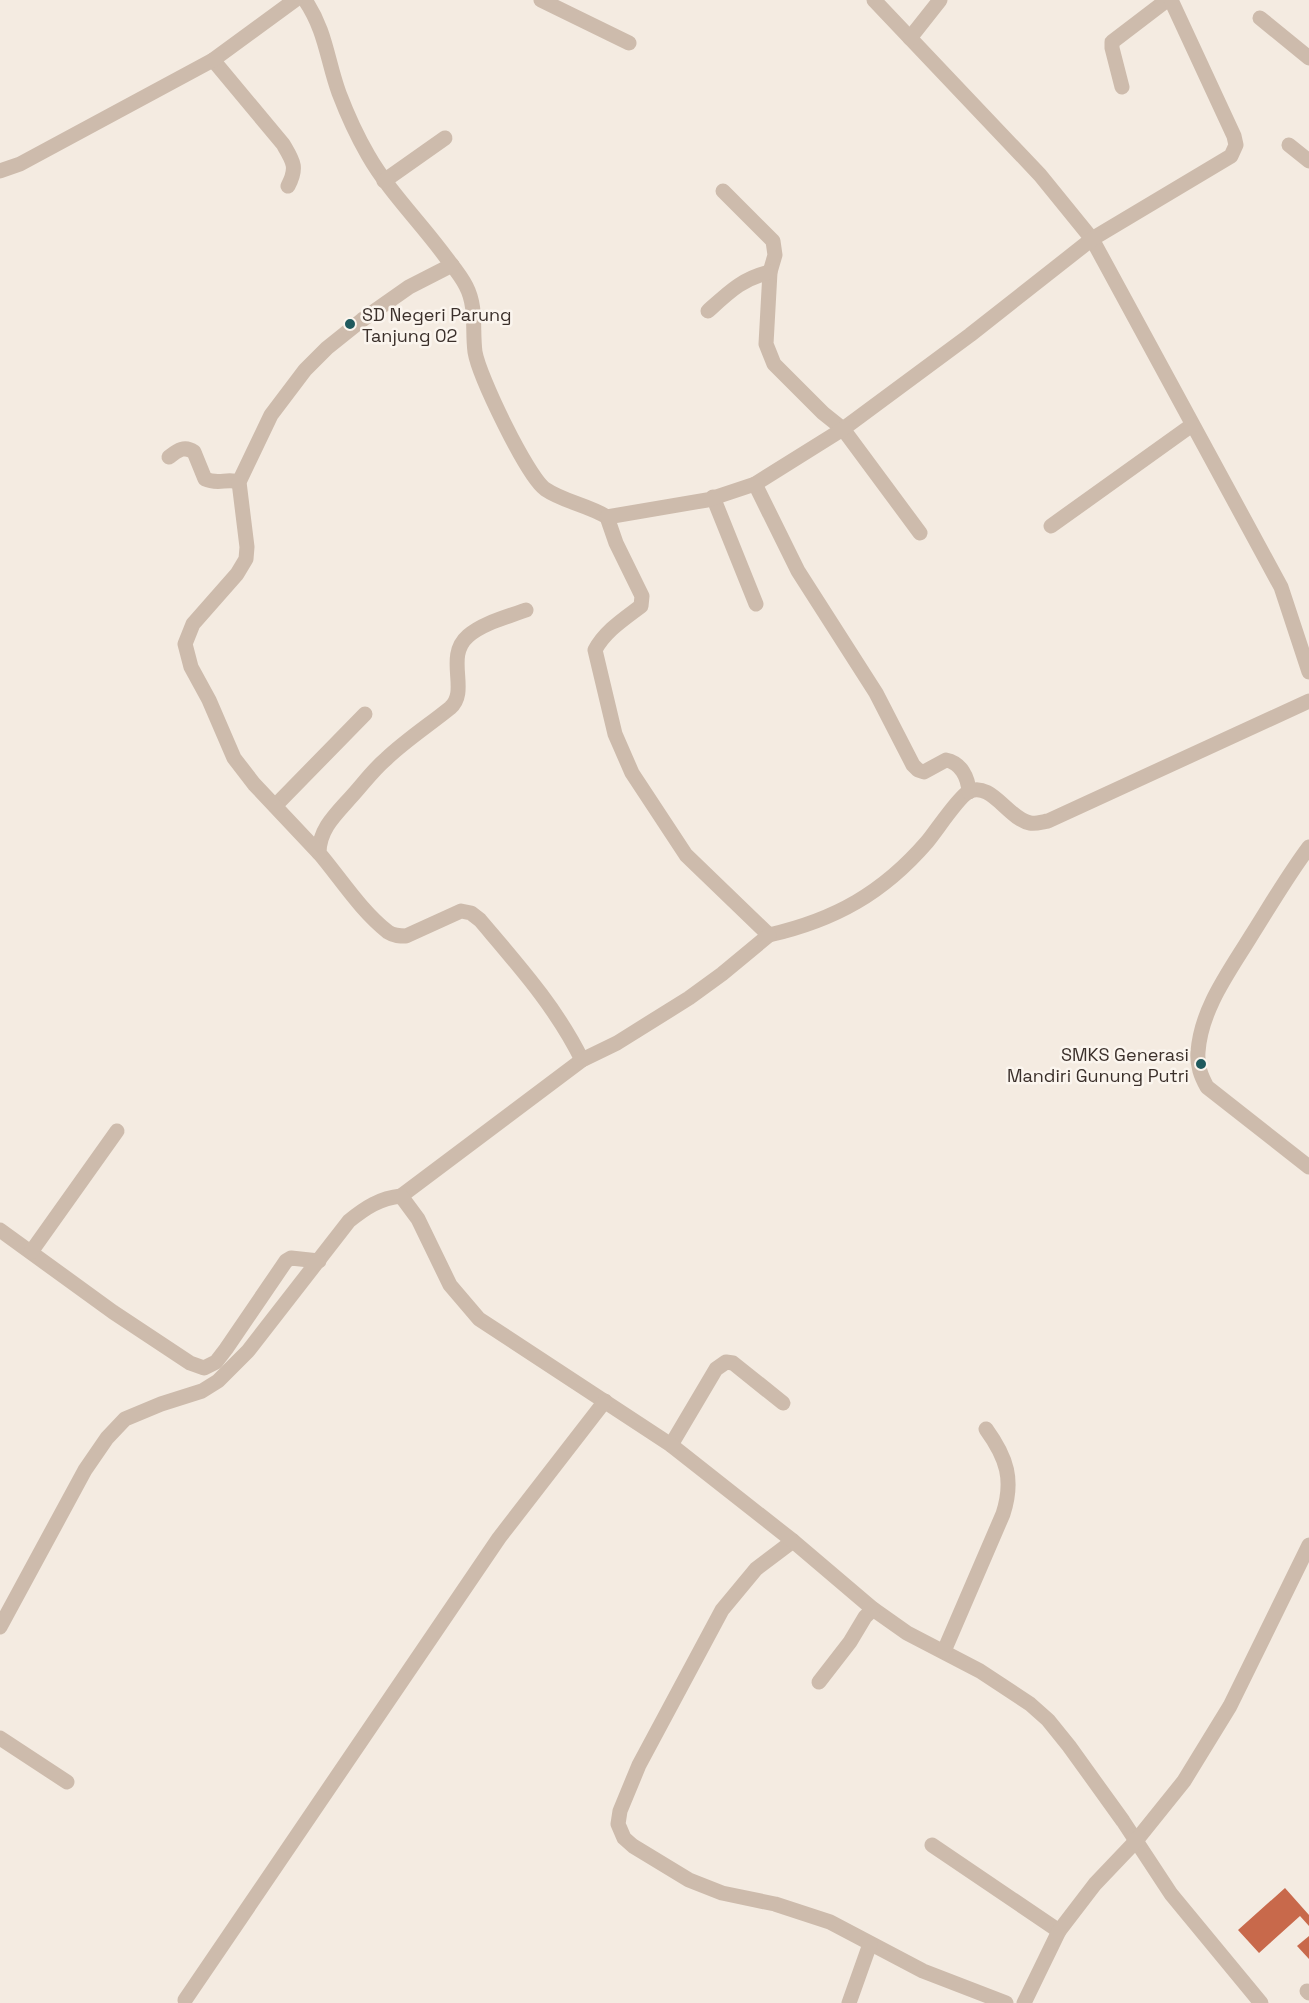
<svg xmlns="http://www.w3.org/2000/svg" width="1309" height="2003" viewBox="0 0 1309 2003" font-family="'Space Grotesk',sans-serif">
<rect width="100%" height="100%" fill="#f4ebe1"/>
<!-- building -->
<g fill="#c8694b">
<path d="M1285 1888 1309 1915V1926L1300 1916 1259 1953 1238 1930Z"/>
<path d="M1309 1936V1959L1297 1946Z"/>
</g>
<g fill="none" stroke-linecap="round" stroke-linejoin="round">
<!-- minor -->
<g stroke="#cdbbac" stroke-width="15">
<path d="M305 0C326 31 327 60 339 93 347 114 357 136 368 155 388 190 418 220 442 252 450 263 460 274 466 286 477 307 472 329 475 352 479 376 527 476 545 489 564 502 588 505 607 517L616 543 642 596 641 606C624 619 605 631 595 650L615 734 632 773 686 855 769 935C835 920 883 893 927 842 937 830 957 799 968 792 991 780 1008 819 1030 823 1035 824 1042 822 1048 821L1309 701"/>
<path d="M541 0 629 43"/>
<path d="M874 0 1040 175 1092 239 1281 587 1309 672"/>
<path d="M1260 18 1309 58"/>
<path d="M910 38 940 0"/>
<path d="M213 60 283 144C293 161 298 167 288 186"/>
<path d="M1122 87 1112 48V42L1167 0"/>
<path d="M1289 145 1309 161"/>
<path d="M0 171 20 164 213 60 295 0"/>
<path d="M384 181 445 138"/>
<path d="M723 191 773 241 775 255 770 272 766 344 774 364 823 413 843 429 920 533"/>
<path d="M708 311C729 292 743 278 770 272"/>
<path d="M169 457C177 451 184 445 194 452L205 479C218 485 227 478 239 482"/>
<path d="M755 484 798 571 876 693 913 765 918 770 924 772 946 760C961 763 968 777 969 792"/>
<path d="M713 497 756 604"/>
<path d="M607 517 707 500 755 484 843 429 970 335 1092 239 1231 156 1236 145 1234 136 1171 0"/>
<path d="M1051 526 1192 425"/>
<path d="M526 610C507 617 483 623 468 636 444 657 470 691 450 708 429 725 406 740 386 759 373 770 363 784 352 796 336 814 319 829 319 853 341 879 361 911 388 932 394 936 400 936 406 936L461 911 471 913 480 920C518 965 556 1007 582 1060"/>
<path d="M275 806 365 714"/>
<path d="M1309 847C1288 875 1270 906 1251 936 1229 972 1201 1009 1198 1052 1197 1066 1201 1076 1207 1087L1309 1167"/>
<path d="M319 853 254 784 234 758 209 700 191 667 185 644 193 624 237 574 246 559 247 547 239 482 271 415 305 370 327 348 362 320 409 287 452 265"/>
<path d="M401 1196 582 1060 617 1043 689 998 722 974 769 935"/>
<path d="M0 1230 113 1312 190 1363 204 1368 216 1362 226 1349 286 1261 291 1258 319 1261"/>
<path d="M31 1252 117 1131"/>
<path d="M671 1445 716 1369 726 1362 733 1363 783 1403"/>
<path d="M793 1541 756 1569 722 1610 639 1765 620 1811 618 1824 624 1838 633 1846 689 1880 722 1893 775 1904 830 1922 923 1971 1006 2003"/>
<path d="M0 1627 85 1470 107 1438 125 1419 161 1404 202 1391 218 1381 248 1351 349 1221C365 1208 380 1198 401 1196L418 1219 450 1285 479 1319 671 1445 793 1541 873 1609 907 1633 980 1671 1030 1704 1048 1720 1069 1746 1123 1821 1171 1894 1261 2003"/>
<path d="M944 1651 1003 1514C1014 1480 1007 1458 986 1429"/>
<path d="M819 1682 850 1642 865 1617 873 1609"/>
<path d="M0 1738 67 1782"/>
<path d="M932 1845 1059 1931"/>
<path d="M1307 1991 1309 1993"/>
<path d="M185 2000 499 1538 605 1401"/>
<path d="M849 2003 870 1944"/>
<path d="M1024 2003 1059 1931 1095 1884 1135 1842 1184 1781 1230 1706 1309 1545"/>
</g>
</g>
<!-- markers -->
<g fill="#1f5a5e" stroke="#fbf5ee" stroke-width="2">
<circle cx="350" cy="324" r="6"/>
<circle cx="1201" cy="1064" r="6"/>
</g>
<g text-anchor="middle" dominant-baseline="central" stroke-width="5" stroke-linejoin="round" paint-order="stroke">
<!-- poi labels -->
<g font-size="18" fill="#3b302b" stroke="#fbf5ee" text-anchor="start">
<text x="362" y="314">SD Negeri Parung<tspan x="362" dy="21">Tanjung 02</tspan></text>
<text x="1189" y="1054" text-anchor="end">SMKS Generasi<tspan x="1189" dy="21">Mandiri Gunung Putri</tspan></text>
</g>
</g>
</svg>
